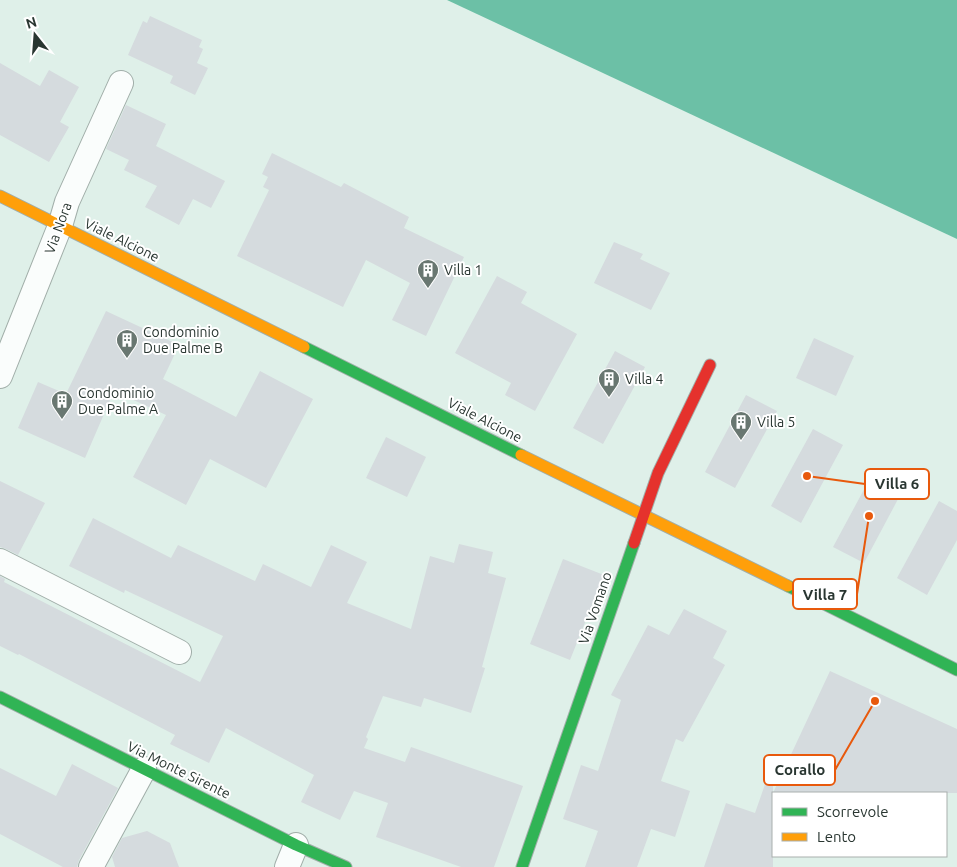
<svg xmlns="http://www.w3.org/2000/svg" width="957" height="867" viewBox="0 0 957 867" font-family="Ubuntu,sans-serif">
<rect width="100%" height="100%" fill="#dff0e9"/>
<!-- water -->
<path fill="#6cc0a6" d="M447 0H957V239Z"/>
<!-- building -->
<g fill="#d5dbde">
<path d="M150 16 202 40 199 47 203 49 197 63 208 68 195 95 170 83 173 76 128 55 143 21 147 23Z"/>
<path d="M0 63 40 86 49 70 79 87 60 122 69 127 49 162 0 135Z"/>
<path d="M126 105 166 124 156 146 225 181 211 208 193 199 179 225 145 207 157 186 124 170 129 160 106 149Z"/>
<path d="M272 153 341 187 344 183 409 217 404 228 464 257 426 336 392 320 410 283 366 260 343 307 237 256 269 190 263 187 268 177 262 174Z"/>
<path d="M614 242 643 254 640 259 670 273 651 310 594 283Z"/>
<path d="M497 276 527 292 521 303 577 334 535 411 505 395 511 383 455 353Z"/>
<path d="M106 311 179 345 163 379 236 417 260 371 313 399 266 488 210 459 186 505 133 477 166 415 114 391 85 458 18 428 38 382 66 394Z"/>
<path d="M814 338 854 356 836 396 796 378Z"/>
<path d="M615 351 645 367 603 444 573 428Z"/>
<path d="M746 395 777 411 735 488 705 472Z"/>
<path d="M813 429 843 445 801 523 771 506Z"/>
<path d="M386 437 426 457 407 497 366 478Z"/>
<path d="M875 469 905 486 864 563 833 547Z"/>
<path d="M0 481 45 503 18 555 6 549 0 547Z"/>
<path d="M939 501 957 511V540L927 595 897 578Z"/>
<path d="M93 518 171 558 178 545 255 581 263 564 311 587 331 545 367 562 347 603 411 629 430 556 454 563 459 544 493 552 488 573 506 578 482 667 485 668 471 713 424 698 421 707 383 696 366 737 368 739 364 748 405 762 411 747 523 786 494 867H461L376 837 388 803 354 791 340 820 301 802 314 775 226 728 209 763 170 744 175 735 19 654 18 655 0 646V576L5 579 4 582 200 682 223 636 125 590 124 593 69 566Z"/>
<path d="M563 559 604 575 570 660 530 644Z"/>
<path d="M684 609 727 631 713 658 725 665 683 742 676 739 661 781 690 791 675 837 651 829 637 867H585L598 831 563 819 581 765 598 771 621 700 611 695 648 625 669 635Z"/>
<path d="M830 671 957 729V793H773V867H704L726 803 755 813 770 770H773V793Z"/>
<path d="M72 764 118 788 79 860 77 867H63L0 834V768L56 796Z"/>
<path d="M147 831 170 843 179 867H115L112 857 122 838Z"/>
</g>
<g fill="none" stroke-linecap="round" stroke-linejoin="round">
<!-- street casing -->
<g stroke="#a1aea9" stroke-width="26">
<g id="street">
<path d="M0 376 60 226 67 202 121 83"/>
<path d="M0 561 179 652"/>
<path d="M91 867 144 769"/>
<path d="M287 867 296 845"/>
</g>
</g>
<!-- fast casing -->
<g stroke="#a1aea9" stroke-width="13">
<g id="fast">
<path d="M304 347 521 455"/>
<path d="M788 586 957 670"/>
<path d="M0 697 296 845 346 867"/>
<path d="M522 867 634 543"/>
</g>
</g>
<!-- slow casing -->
<g stroke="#a1aea9" stroke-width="13">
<g id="slow">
<path d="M0 196 304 347"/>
<path d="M521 455 788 586"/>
</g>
</g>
<!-- jam casing -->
<g stroke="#a1aea9" stroke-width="13">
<path id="jam" d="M634 543 658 473 710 365"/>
</g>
<!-- street -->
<use href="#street" stroke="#fafdfc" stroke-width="24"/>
<!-- fast -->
<use href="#fast" stroke="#30b455" stroke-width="11"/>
<!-- slow -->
<use href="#slow" stroke="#ff9f0a" stroke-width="11"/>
<!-- jam -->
<use href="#jam" stroke="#e5322d" stroke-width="11"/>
</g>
<!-- icons -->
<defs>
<g id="building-pin" transform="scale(1.125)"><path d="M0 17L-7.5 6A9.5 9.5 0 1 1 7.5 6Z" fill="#697771" stroke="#fff"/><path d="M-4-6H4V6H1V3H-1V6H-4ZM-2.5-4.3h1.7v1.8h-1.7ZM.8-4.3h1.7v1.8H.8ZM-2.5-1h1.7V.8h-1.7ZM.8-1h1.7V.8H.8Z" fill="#fff"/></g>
</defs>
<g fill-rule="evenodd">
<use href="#building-pin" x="428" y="270"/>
<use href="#building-pin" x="127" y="340"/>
<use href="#building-pin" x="609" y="379"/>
<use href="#building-pin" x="62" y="401"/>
<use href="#building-pin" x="741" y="422"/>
</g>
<g text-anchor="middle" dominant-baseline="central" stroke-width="4" stroke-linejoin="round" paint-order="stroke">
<!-- street labels -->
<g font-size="14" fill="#293631" stroke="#fff">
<text transform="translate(58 228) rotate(-70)">Via Nora</text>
<text transform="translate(122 240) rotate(26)">Viale Alcione</text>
<text transform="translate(485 420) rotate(27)">Viale Alcione</text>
<text transform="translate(595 608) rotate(-71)">Via Vomano</text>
<text transform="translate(179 770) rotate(26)">Via Monte Sirente</text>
</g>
<!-- poi labels -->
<g font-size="14" fill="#293631" stroke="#fff" text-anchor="start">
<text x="444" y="270">Villa 1</text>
<text x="143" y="332">Condominio<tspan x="143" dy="16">Due Palme B</tspan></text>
<text x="625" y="379">Villa 4</text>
<text x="78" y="393">Condominio<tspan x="78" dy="16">Due Palme A</tspan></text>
<text x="757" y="422">Villa 5</text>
</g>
</g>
<!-- callouts -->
<path fill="none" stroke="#e8590c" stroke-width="2" d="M807 476L865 484M869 516L857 594M875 701L835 770"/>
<g fill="#e8590c" stroke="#fff" stroke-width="2">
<circle cx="807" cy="476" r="5"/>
<circle cx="869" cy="516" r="5"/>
<circle cx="875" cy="701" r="5"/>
</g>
<g fill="#fff" stroke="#e8590c" stroke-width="2">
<rect x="865" y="469" width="64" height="30" rx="5"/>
<rect x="793" y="579" width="64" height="30" rx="5"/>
<rect x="764" y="755" width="71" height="30" rx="5"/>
</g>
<g font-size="15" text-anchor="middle" font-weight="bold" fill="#293631">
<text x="897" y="489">Villa 6</text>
<text x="825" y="600">Villa 7</text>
<text x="800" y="775">Corallo</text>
</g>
<!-- legend -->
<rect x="772" y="792" width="175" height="65" fill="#ffffff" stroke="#a9afad"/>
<rect x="782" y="808" width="25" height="8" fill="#30b455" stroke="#a9afad"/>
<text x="817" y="817" font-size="15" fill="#293631">Scorrevole</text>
<rect x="782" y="833" width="25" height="8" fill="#ff9f0a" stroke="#a9afad"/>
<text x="817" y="842" font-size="15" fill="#293631">Lento</text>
<!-- north arrow -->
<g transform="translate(35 35) rotate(343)" stroke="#ffffff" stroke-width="4" paint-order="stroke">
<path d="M0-4L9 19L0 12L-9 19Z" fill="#293631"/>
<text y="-8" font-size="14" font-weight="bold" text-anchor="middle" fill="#293631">N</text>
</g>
</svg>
